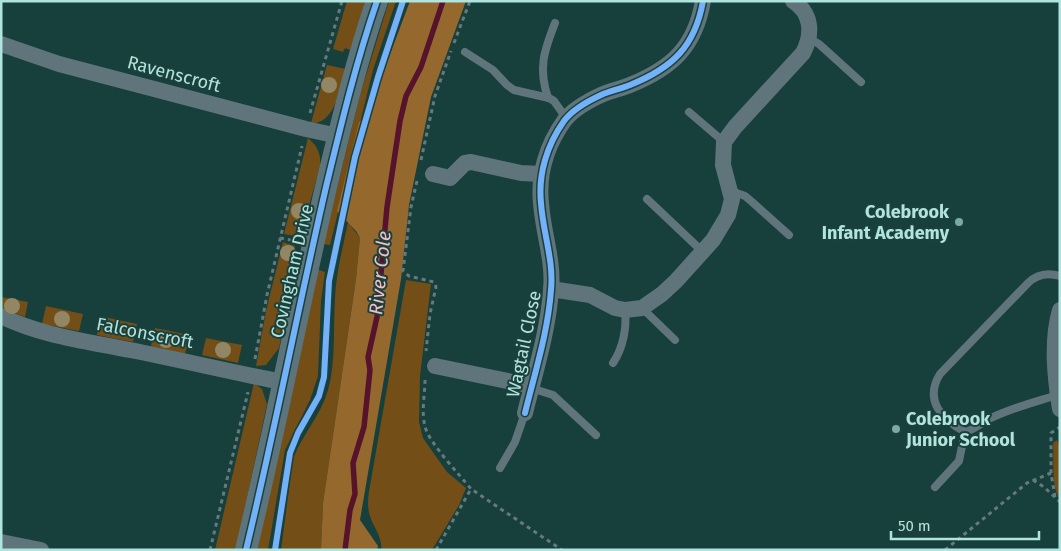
<svg xmlns="http://www.w3.org/2000/svg" width="1061" height="551" viewBox="0 0 1061 551" font-family="'Fira Sans',sans-serif">
<rect width="100%" height="100%" fill="#173f3c"/>
<!-- green -->
<g fill="#734e16">
<path d="M347 1H367L350 50 345 48 343 52 333 49Z"/>
<path d="M389 1H396L373 70 330 245 323 244 360 95Z"/>
<path d="M327 65 346 69C341 86 335 125 311 123Z"/>
<path d="M308 138C318 147 321 153 320 167L300 237 284 234Z"/>
<path d="M348 222 360 238 356 279 323 503 321 550H281L293 459C302 435 321 415 328 390 336 361 333 328 335 298 336 273 343 247 348 222Z"/>
<path d="M283 242 295 246 291 263 296 266 279 348 266 365 256 366 266 311Z"/>
<path d="M316 269 325 272 321 301 318 376 310 400 285 450 268 550H257Z"/>
<path d="M406 280 431 284 420 376 419 422 423 438 437 458 447 472 466 488 459 505 432 550H381C383 537 373 527 370 516 366 504 369 492 371 480Z"/>
<path d="M1 297 28 302 25 317 1 308Z"/>
<path d="M46 306 83 314 79 331 42 324Z"/>
<path d="M100 316 137 324 133 342 97 335Z"/>
<path d="M155 328 190 335 185 354 151 346Z"/>
<path d="M206 338 242 345 238 363 202 355Z"/>
<path d="M254 383 262 389 267 404 236 550H215Z"/>
<path d="M1057 440 1060 447V499C1051 489 1054 456 1053 443Z"/>
</g>
<!-- forest -->
<path fill="#95692e" d="M410 1H466L431 97 409 205 401 279 360 520 378 546 377 550H321L323 503 356 279 360 238 356 231 337 211 359 122 372 111 383 73Z"/>
<g fill="none" stroke-linecap="round" stroke-linejoin="round">
<!-- stream -->
<path stroke="#56132b" stroke-width="5.5" d="M345 550 350 510 355 494 353 463 364 427 370 370 368 357 377 317 387 207 400 121 406 96 421 67 443 1"/>
<!-- path -->
<g stroke="#667a7e" stroke-width="3" stroke-dasharray="4 4" stroke-linecap="butt">
<path d="M454 43 470 1"/>
<path d="M310 113 342 1"/>
<path d="M421 160 435 96 451 51"/>
<path d="M417 181 411 207 403 271 409 276 434 282 436 287 430 314 426 351"/>
<path d="M280 238 295 241"/>
<path d="M255 359 267 295 302 146"/>
<path d="M425 380C425 395 421 411 425 426 428 442 460 475 471 489L562 550"/>
<path d="M1033 480 1044 487 1060 502"/>
<path d="M1055 497 1051 473V433L1060 427"/>
<path d="M210 550 248 392"/>
<path d="M436 550 471 489"/>
<path d="M945 550 1027 483 1051 473"/>
</g>
<!-- lane -->
<g stroke="#5f747b" stroke-width="8">
<path d="M810 39 819 44 861 82"/>
<path d="M465 52 493 70 507 85 514 90 549 98 554 101 566 118"/>
<path d="M548 98C538 68 544 51 555 23"/>
<path d="M689 112 724 142"/>
<path d="M731 191 745 196 751 201 789 235"/>
<path d="M647 199 703 252"/>
<path d="M642 308 675 340"/>
<path d="M613 363C623 348 627 328 625 310"/>
<path d="M531 388 553 395 596 435"/>
<path d="M1057 395C1035 402 1011 408 989 419 981 423 974 430 965 432 941 419 924 400 940 374L1028 283C1037 274 1047 272 1060 276"/>
<path d="M500 468 515 442 525 413"/>
<path d="M935 487 959 461 965 432"/>
</g>
<!-- street -->
<g stroke="#5f747b" stroke-width="16">
<path d="M1 44 59 64 306 129 338 136"/>
<path d="M433 174 450 178 465 163 471 162 521 173 541 174"/>
<path d="M551 289 590 295 615 308 625 310 642 308 662 294 676 281 713 240 728 215 732 199 723 165 724 142 735 127 803 53C813 34 812 13 793 1"/>
<path d="M1060 310C1051 341 1055 378 1060 409"/>
<path d="M1 316C42 336 86 341 130 350 181 360 231 372 282 382"/>
<path d="M435 366 532 386"/>
<path d="M525 413C535 372 548 332 551 290 554 261 543 233 541 203 538 174 547 145 564 121 573 109 588 101 601 95 610 91 620 89 630 85 672 68 695 47 703 1"/>
<path d="M1 542 41 550"/>
</g>
<!-- secondary -->
<path stroke="#5c757c" stroke-width="22" d="M246 550C275 430 298 308 326 187 341 125 356 62 377 1"/>
<!-- cycleway casing -->
<g stroke="#1c413d" stroke-width="9">
<g id="cycleway">
<path d="M525 413C535 372 548 332 551 290 554 261 543 233 541 203 538 174 547 145 564 121 573 109 588 101 601 95 610 91 620 89 630 85 672 68 695 47 703 1"/>
<path d="M246 550C275 430 298 308 326 187 341 125 356 62 377 1"/>
<path d="M275 550 290 453 298 433 319 396 324 377 329 281 355 157 378 77 403 1"/>
</g>
</g>
<!-- cycleway -->
<use href="#cycleway" stroke="#73b2f8" stroke-width="6"/>
</g>
<!-- trees -->
<g fill="#938664">
<circle cx="329" cy="85" r="8"/>
<circle cx="299" cy="211" r="8"/>
<circle cx="288" cy="253" r="8"/>
<circle cx="12" cy="306" r="8"/>
<circle cx="62" cy="319" r="8"/>
<circle cx="166" cy="340" r="8"/>
<circle cx="223" cy="350" r="8"/>
</g>
<!-- markers -->
<g fill="#7aaaa5" stroke="#1c413d" stroke-width="2">
<circle cx="959" cy="222" r="5"/>
<circle cx="896" cy="429" r="5"/>
</g>
<g text-anchor="middle" dominant-baseline="central" stroke-width="4" stroke-linejoin="round" paint-order="stroke">
<!-- street labels -->
<g font-size="18" fill="#b0e4de" stroke="#1c413d">
<text transform="translate(174 74) rotate(15)">Ravenscroft</text>
<text transform="translate(292 271) rotate(-77)">Covingham Drive</text>
<text transform="translate(145 333) rotate(11)">Falconscroft</text>
<text transform="translate(524 344) rotate(-78)">Wagtail Close</text>
</g>
<!-- poi labels -->
<g font-size="18" font-weight="bold" fill="#b0e4de" stroke="#1c413d" text-anchor="end">
<text x="949" y="212">Colebrook<tspan x="949" dy="21">Infant Academy</tspan></text>
<text x="906" y="419" text-anchor="start">Colebrook<tspan x="906" dy="21">Junior School</tspan></text>
</g>
<!-- water labels -->
<g font-size="19" font-style="italic" fill="#f6bdc7" stroke="#1c413d">
<text transform="translate(380 273) rotate(-84)">River Cole</text>
</g>
</g>
<!-- border -->
<rect width="1061" height="551" fill="none" stroke="#b0e4de" stroke-width="5"/>
<!-- scale -->
<path d="M891 531v8h148v-8" fill="none" stroke="#b0e4de" stroke-width="2.5"/>
<text x="898" y="531" font-size="15" fill="#b0e4de" stroke="#1c413d" stroke-width="4" paint-order="stroke">50 m</text>
</svg>
